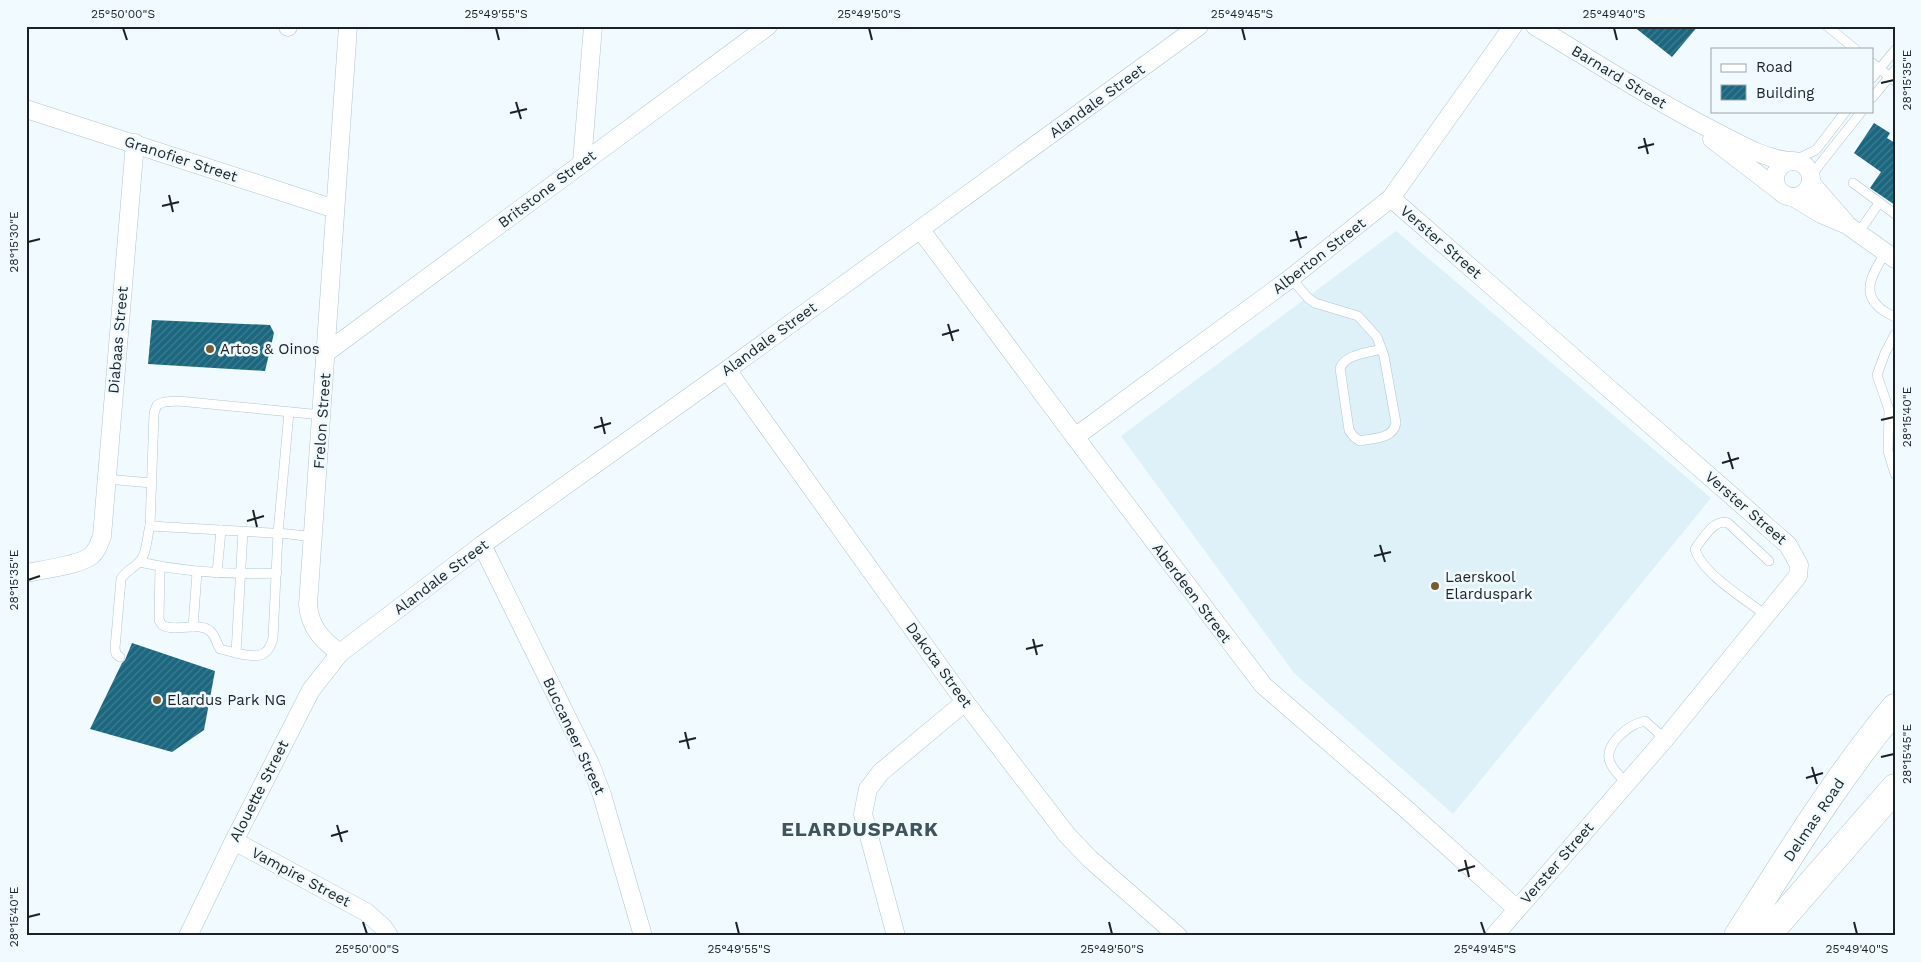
<svg xmlns="http://www.w3.org/2000/svg" width="1921" height="962" viewBox="0 0 1921 962" font-family="'Work Sans',sans-serif">
<defs>
<pattern id="building-hatch" width="6" height="6" patternUnits="userSpaceOnUse" patternTransform="scale(1.25)"><rect width="6" height="6" fill="#1a6780"/><path d="M-1 1l2-2M0 6l6-6M5 7l2-2" fill="none" stroke="#427c90"/></pattern>
</defs>
<rect width="100%" height="100%" fill="#f1fafe"/>
<!-- built -->
<path fill="#def0f8" d="M1396 231 1711 498 1453 814 1294 673 1121 436Z"/>
<!-- building -->
<g fill="url(#building-hatch)">
<path d="M1633 26H1698L1672 57Z"/>
<path d="M1874 123 1890 133 1887 138 1895 143V205L1870 188 1881 172 1854 153Z"/>
<path d="M152 320 270 325 274 333 265 371 148 364Z"/>
<path d="M132 643 215 671 204 730 172 752 90 729 122 663 125 660Z"/>
</g>
<g fill="none" stroke-linecap="round" stroke-linejoin="round">
<!-- lane casing -->
<g stroke="#b0c6cf" stroke-width="10">
<g id="lane">
<path d="M1827 26 1855 49"/>
<path d="M1872 63 1895 81"/>
<path d="M1872 78 1895 50"/>
<path d="M1872 98 1895 70"/>
<path d="M1795 160 1816 150 1846 111"/>
<path d="M1811 177 1820 164 1862 111"/>
<path d="M1853 183 1895 214"/>
<path d="M1859 232 1879 203"/>
<path d="M1886 252C1876 268 1860 290 1878 306 1882 311 1889 314 1895 317"/>
<path d="M1291 278 1308 298 1315 303 1358 316 1377 337 1384 356 1396 423C1393 439 1374 438 1360 441L1354 437 1349 430 1340 368C1346 354 1368 353 1381 349"/>
<path d="M1895 334 1885 353 1877 375 1889 410 1888 451 1895 474"/>
<path d="M107 479 151 483"/>
<path d="M243 531 236 653C254 657 268 660 273 638L278 533 289 412"/>
<path d="M313 537 289 534 150 526 154 413 157 405 164 402 178 401 322 415"/>
<path d="M139 562C184 572 230 575 277 573"/>
<path d="M160 567 159 620 162 625C176 633 200 621 210 631 215 635 217 644 220 649L236 653"/>
<path d="M217 573 221 530"/>
<path d="M1767 616C1748 601 1702 574 1695 549 1702 540 1714 518 1728 523L1769 561"/>
<path d="M193 627 197 572"/>
<path d="M120 657 116 654 115 648 121 579C127 569 134 569 141 560 147 552 147 536 150 526"/>
<path d="M1627 784C1611 767 1600 757 1618 737 1627 729 1632 724 1645 721L1665 739"/>
</g>
</g>
<!-- street casing -->
<g stroke="#b0c6cf" stroke-width="19">
<g id="street">
<path d="M1535 26C1595 62 1653 100 1716 132 1740 144 1762 158 1789 161"/>
<path d="M288 27V26"/>
<path d="M26 109 335 209"/>
<path d="M1712 139 1777 189"/>
<circle cx="1793" cy="179" r="18"/>
<path d="M582 163 593 26"/>
<path d="M1811 183 1845 222"/>
<path d="M1793 197 1821 214 1847 225 1895 259"/>
<path d="M1391 198 1788 545 1799 565 1798 576 1665 739 1494 936"/>
<path d="M920 229 1075 437 1263 685 1406 809 1517 909"/>
<path d="M327 352 768 26"/>
<path d="M727 370 965 702 1067 835 1090 859 1178 936"/>
<path d="M1075 437 1291 278 1391 198 1513 26"/>
<path d="M482 545 591 766 602 795 643 936"/>
<path d="M26 573C41 570 80 565 91 556 97 551 99 544 102 536L135 143"/>
<path d="M340 653C323 641 310 628 308 605L348 26"/>
<path d="M234 841 366 912 383 927 389 936"/>
<path d="M188 936 234 841 311 690 340 653 482 545 727 370 1199 26"/>
<path d="M896 936 863 814 868 789 881 772 965 702"/>
</g>
</g>
<!-- primary casing -->
<g stroke="#b0c6cf" stroke-width="29">
<g id="primary">
<path d="M1738 936C1788 858 1836 779 1895 708"/>
<path d="M1766 936 1895 788"/>
</g>
</g>
<!-- lane -->
<use href="#lane" stroke="#fff" stroke-width="9"/>
<!-- street -->
<use href="#street" stroke="#fff" stroke-width="18"/>
<!-- primary -->
<use href="#primary" stroke="#fff" stroke-width="28"/>
</g>
<!-- ticks -->
<path fill="none" stroke="#1a2225" stroke-width="2" d="M123 28 127 40M496 28 499 40M869 28 872 40M1242 28 1245 40M1614 28 1617 40M1881 83 1894 80M516 102 521 119M510 113 527 109M1644 138 1648 154M1638 148 1654 144M169 195 173 212M162 206 179 202M1296 231 1301 248M1290 241 1307 237M28 242 40 239M948 324 953 341M942 335 959 330M601 417 605 434M1881 420 1894 417M594 428 611 423M1728 452 1733 469M1722 463 1739 458M253 510 257 527M247 521 264 516M1380 545 1385 562M1374 556 1391 552M28 580 40 576M1033 639 1037 655M1026 649 1043 645M685 732 689 749M679 742 696 738M1881 757 1894 754M1812 767 1817 784M1806 778 1823 773M337 825 342 842M331 836 348 831M1465 860 1469 877M1458 871 1475 866M28 917 40 914M363 922 367 934M736 922 739 934M1109 922 1112 934M1481 922 1485 934M1854 922 1857 934"/>
<!-- markers -->
<g fill="#7b5c31" stroke="#f1fafe" stroke-width="2">
<circle cx="210" cy="349" r="5"/>
<circle cx="1435" cy="586" r="5"/>
<circle cx="157" cy="700" r="5"/>
</g>
<g text-anchor="middle" dominant-baseline="central" stroke-width="5" stroke-linejoin="round" paint-order="stroke">
<!-- street labels -->
<g font-size="15" fill="#1a2225" stroke="#f1fafe">
<text transform="translate(1619 77) rotate(31)">Barnard Street</text>
<text transform="translate(1097 101) rotate(-36)">Alandale Street</text>
<text transform="translate(181 159) rotate(18)">Granofier Street</text>
<text transform="translate(547 189) rotate(-37)">Britstone Street</text>
<text transform="translate(1441 242) rotate(41)">Verster Street</text>
<text transform="translate(1319 256) rotate(-38)">Alberton Street</text>
<text transform="translate(769 339) rotate(-36)">Alandale Street</text>
<text transform="translate(118 340) rotate(-85)">Diabaas Street</text>
<text transform="translate(322 421) rotate(-86)">Frelon Street</text>
<text transform="translate(1746 508) rotate(41)">Verster Street</text>
<text transform="translate(441 577) rotate(-37)">Alandale Street</text>
<text transform="translate(1192 593) rotate(53)">Aberdeen Street</text>
<text transform="translate(939 665) rotate(54)">Dakota Street</text>
<text transform="translate(574 736) rotate(65)">Buccaneer Street</text>
<text transform="translate(259 791) rotate(-63)">Alouette Street</text>
<text transform="translate(1814 820) rotate(-56)">Delmas Road</text>
<text transform="translate(1557 863) rotate(-49)">Verster Street</text>
<text transform="translate(301 877) rotate(28)">Vampire Street</text>
</g>
<!-- poi labels -->
<g font-size="15" fill="#1a2225" stroke="#f1fafe" text-anchor="start">
<text x="220" y="349">Artos &amp; Oinos</text>
<text x="1445" y="577">Laerskool<tspan x="1445" dy="17">Elarduspark</tspan></text>
<text x="167" y="700">Elardus Park NG</text>
</g>
<!-- district labels -->
<g font-size="20" font-weight="bold" letter-spacing="1" fill="#40545b" stroke="#f1fafe">
<text x="860" y="829">ELARDUSPARK</text>
</g>
</g>
<!-- border -->
<rect width="1921" height="962" fill="none" stroke="#f1fafe" stroke-width="55"/>
<!-- legend -->
<rect x="1711" y="48" width="162" height="65" fill="#f1fafe" stroke="#9ba4a7"/>
<rect x="1721" y="64" width="25" height="8" fill="#ffffff" stroke="#9ba4a7"/>
<text x="1756" y="72" font-size="15" fill="#1a2225">Road</text>
<rect x="1721" y="85" width="25" height="15" fill="url(#building-hatch)" stroke="#9ba4a7"/>
<text x="1756" y="98" font-size="15" fill="#1a2225">Building</text>
<rect x="28" y="28" width="1866" height="906" fill="none" stroke="#1a2225" stroke-width="2"/>
<g font-size="12" text-anchor="middle" fill="#1a2225">
<text x="123" y="18">25°50'00"S</text>
<text x="496" y="18">25°49'55"S</text>
<text x="869" y="18">25°49'50"S</text>
<text x="1242" y="18">25°49'45"S</text>
<text x="1614" y="18">25°49'40"S</text>
<text transform="translate(1907 80) rotate(-90)" y="4">28°15'35"E</text>
<text transform="translate(14 242) rotate(-90)" y="4">28°15'30"E</text>
<text transform="translate(1907 417) rotate(-90)" y="4">28°15'40"E</text>
<text transform="translate(14 580) rotate(-90)" y="4">28°15'35"E</text>
<text transform="translate(1907 754) rotate(-90)" y="4">28°15'45"E</text>
<text transform="translate(14 917) rotate(-90)" y="4">28°15'40"E</text>
<text x="367" y="953">25°50'00"S</text>
<text x="739" y="953">25°49'55"S</text>
<text x="1112" y="953">25°49'50"S</text>
<text x="1485" y="953">25°49'45"S</text>
<text x="1857" y="953">25°49'40"S</text>
</g>
</svg>
